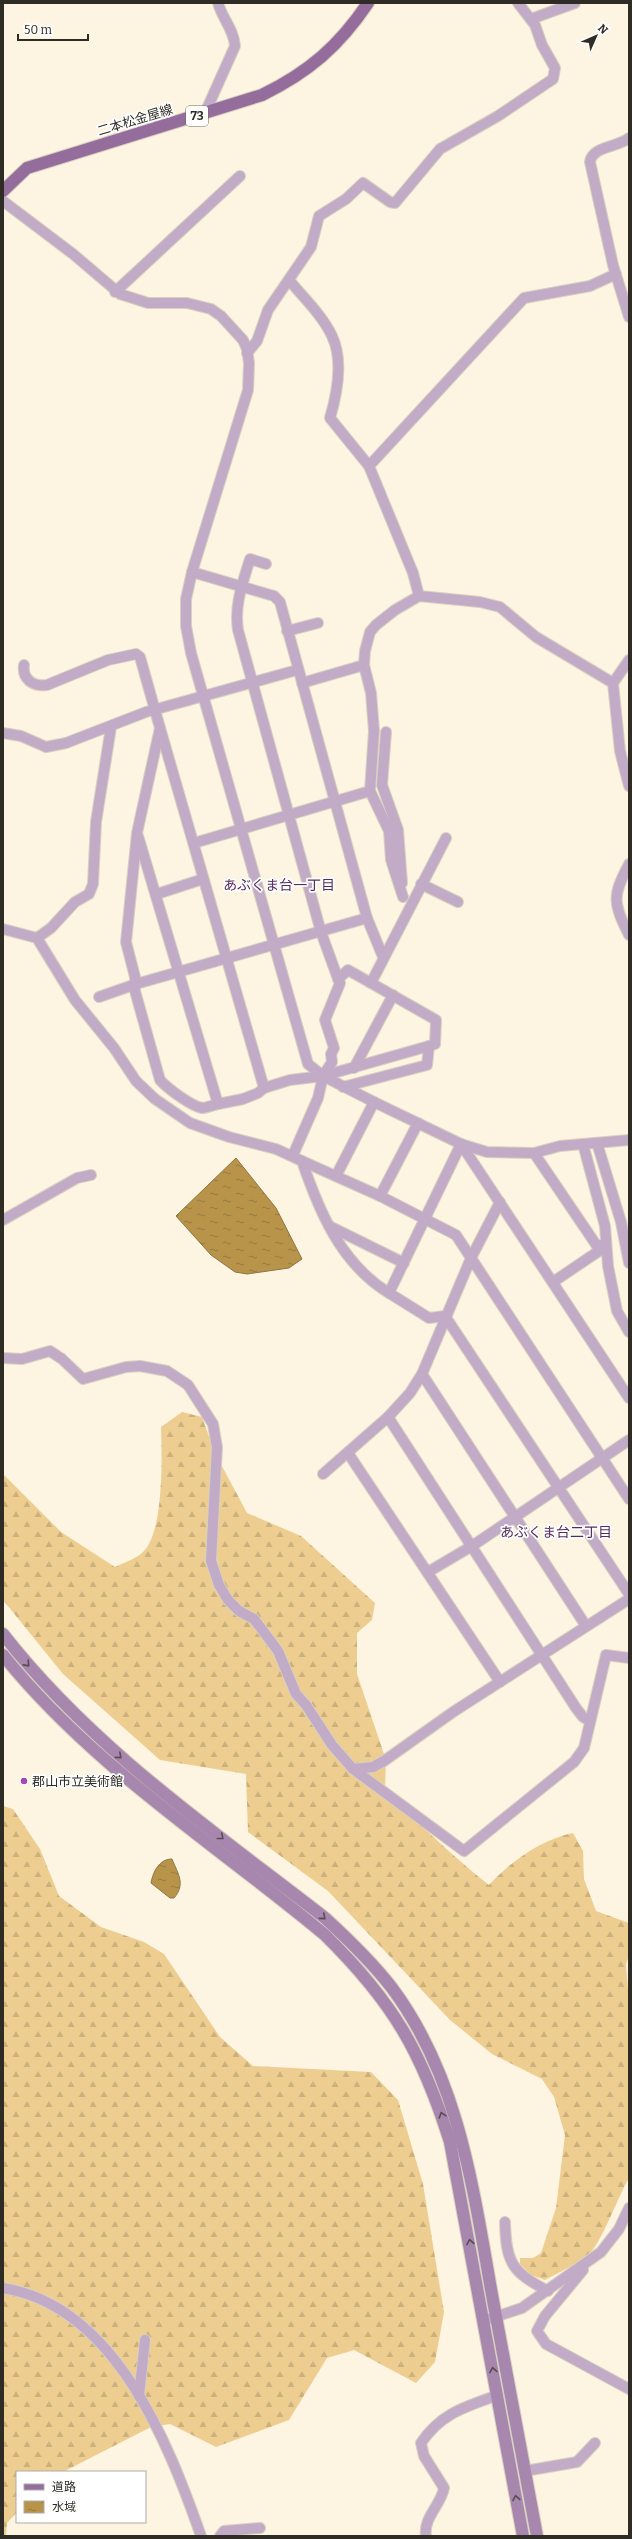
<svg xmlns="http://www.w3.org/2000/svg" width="632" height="2539" viewBox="0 0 632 2539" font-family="Bitter,'Noto Sans JP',serif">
<defs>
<pattern id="forest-firs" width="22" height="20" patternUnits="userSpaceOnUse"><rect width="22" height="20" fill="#eece90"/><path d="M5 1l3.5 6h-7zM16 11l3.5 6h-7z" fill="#ccb17c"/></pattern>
<pattern id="water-ripples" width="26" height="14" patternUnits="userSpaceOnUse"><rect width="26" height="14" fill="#b8944b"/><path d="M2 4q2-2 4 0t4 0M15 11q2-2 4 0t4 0" fill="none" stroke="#96793e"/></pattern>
</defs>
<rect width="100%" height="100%" fill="#fdf4e2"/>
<!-- forest -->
<g fill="url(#forest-firs)">
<path d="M182 1412 202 1417 215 1453 247 1513 301 1536 375 1603 372 1620 357 1633V1674L386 1760 385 1787C417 1823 451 1855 489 1885 510 1862 542 1839 573 1833L583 1851 584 1879 596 1911 629 1923V1956L626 1964 629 2003V2178C618 2196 601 2245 588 2255 576 2265 559 2272 545 2280L531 2275 520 2264V2258H533L541 2253 556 2208 565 2135 554 2097 542 2079 492 2054 450 2020 328 1891 248 1832 246 1774 160 1760 63 1674 3 1600V1474L61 1532 115 1567C123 1563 138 1558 144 1551 164 1530 162 1455 161 1427Z"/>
<path d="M3 1806 13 1809 40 1849 59 1896 101 1927 144 1942 164 1954 220 2037 253 2066 371 2072 398 2100 423 2184 444 2312 435 2362 416 2383 354 2350 327 2358 289 2420 216 2447 170 2424 151 2427 63 2472H17V2512L7 2523 6 2536H3Z"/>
</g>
<!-- water -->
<g fill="url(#water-ripples)" stroke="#8f7540">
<path d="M236 1158 276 1208 302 1259 289 1268 247 1274 235 1272 211 1255 176 1216Z"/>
<path d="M172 1859C178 1874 186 1884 174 1898H170L151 1883C153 1872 159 1859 172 1859Z"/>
</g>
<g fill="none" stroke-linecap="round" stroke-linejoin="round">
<!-- street casing -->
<g stroke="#d8d0c0" stroke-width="12">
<g id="street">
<path d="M531 19 575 3"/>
<path d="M205 113 235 46C234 30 222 18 218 3"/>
<path d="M629 138C619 147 592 146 590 162L613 265 629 317"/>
<path d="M3 201 73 254 120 294 148 303H187L211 309 221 316 243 340 247 349 249 363 248 390 192 572 186 599V626L191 653 308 1064 323 1076 374 1102 461 1144 487 1152 534 1153 560 1146 629 1140"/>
<path d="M289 280C303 297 323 316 332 336 344 361 337 394 330 418L369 466 413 573 419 596 480 602 500 607 536 637 613 683 620 751 629 786"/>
<path d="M115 292 240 176"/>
<path d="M247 353 257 341 268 310 311 247 319 216 346 199 363 183 390 202 395 203 440 149 498 116 553 79 555 68 542 45 535 25 518 3"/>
<path d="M369 466 524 298 590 286 616 274"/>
<path d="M266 564 250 559C243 582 234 605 238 630L321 932 338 979"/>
<path d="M192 572 274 596 280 602 367 918 383 957"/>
<path d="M287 631 318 623"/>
<path d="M24 665C22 679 33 687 47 685L108 660 136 654 140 657 160 728 137 833 126 942 135 977V991L160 1080C167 1088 191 1106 202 1108 207 1108 213 1105 218 1104"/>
<path d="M302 683 364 665"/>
<path d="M613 683 629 660"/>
<path d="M160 728 264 1088"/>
<path d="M386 732 382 785 398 830 402 883"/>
<path d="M3 733 21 736 46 747 66 743 146 712 297 670"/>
<path d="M138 836 218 1104 243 1099 258 1093 264 1088 290 1080 323 1076 429 1046"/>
<path d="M194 843 370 791"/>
<path d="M629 864C612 896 613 903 629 935"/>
<path d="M421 884 458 902"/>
<path d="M157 894 203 879"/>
<path d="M403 897 391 860 389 831 370 791 374 731 371 693 364 665 365 651 370 632 376 625 395 610 419 596"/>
<path d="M3 929 37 938 75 1000 114 1048 136 1081 155 1099 190 1123 229 1137 276 1149 302 1161C319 1211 341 1264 389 1293"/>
<path d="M37 938 51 928 75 902 89 894 93 884 96 822 111 727"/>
<path d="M99 997 136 984 367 918"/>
<path d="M354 1068 393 995"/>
<path d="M343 1087 427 1065 429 1046 435 1044 436 1020 371 983 446 838"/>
<path d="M597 1143 621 1222 629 1263"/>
<path d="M461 1144 629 1398"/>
<path d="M583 1144 605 1226 608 1266 617 1311 629 1332"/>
<path d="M534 1153 597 1246"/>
<path d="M293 1155 318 1098 323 1076 332 1062 331 1054 334 1048 325 1020 340 983 338 979 348 970 371 983"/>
<path d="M302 1161 380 1196 456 1235 629 1499"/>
<path d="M336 1176 374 1102"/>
<path d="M380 1196 418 1123"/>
<path d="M3 1220 77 1178 91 1175"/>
<path d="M329 1226 404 1263"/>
<path d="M553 1282 599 1251 597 1246 602 1245"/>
<path d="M445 1316 629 1594"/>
<path d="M445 1316 429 1318 389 1293 461 1144"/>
<path d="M3 1358 22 1359 50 1351 62 1359 83 1379 126 1367 140 1366 167 1371 188 1385 213 1424 217 1447 211 1561 219 1585 228 1600 239 1611 254 1619 278 1651 296 1694 306 1705 332 1745 353 1769 464 1851 574 1762 584 1748 606 1655 629 1658"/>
<path d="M422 1374 586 1626"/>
<path d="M388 1417 576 1708 583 1717 590 1721"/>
<path d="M348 1453 500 1682"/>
<path d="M323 1474 388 1417 410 1393 422 1374 471 1258 500 1202"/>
<path d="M428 1572 472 1546 629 1440"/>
<path d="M353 1769 373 1767 384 1761 453 1712 629 1599"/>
<path d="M505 2222C506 2263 512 2272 548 2291"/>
<path d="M583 2265V2270L545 2316 537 2331 546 2344 629 2389"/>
<path d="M3 2288C115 2306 168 2442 201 2536"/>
<path d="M489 2319 522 2308 601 2252 619 2229 629 2208"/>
<path d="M139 2396 145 2340"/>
<path d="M525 2471 577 2462 595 2443"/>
<path d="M220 2536 224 2531 260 2528"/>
<path d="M426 2536C423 2518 441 2505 444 2488L424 2456 421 2443C441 2413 465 2407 498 2395"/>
</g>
</g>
<!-- secondary casing -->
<g stroke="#d8d0c0" stroke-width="14">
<g id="secondary">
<path d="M3 1634C92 1748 212 1830 325 1918 349 1940 372 1962 392 1988 459 2078 473 2188 492 2295 507 2375 522 2456 537 2536"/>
<path d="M3 1655C93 1767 216 1844 325 1935 393 2002 422 2052 450 2142L523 2536"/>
</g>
</g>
<!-- primary casing -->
<g stroke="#d8d0c0" stroke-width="14">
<path id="primary" d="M3 191 27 168 262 95C309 72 339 46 368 3"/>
</g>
<!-- street -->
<use href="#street" stroke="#c2abc6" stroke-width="10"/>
<!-- secondary -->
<use href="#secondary" stroke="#a887ae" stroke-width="12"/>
<!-- primary -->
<use href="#primary" stroke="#956d9d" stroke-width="12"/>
</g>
<!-- one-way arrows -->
<defs><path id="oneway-chevron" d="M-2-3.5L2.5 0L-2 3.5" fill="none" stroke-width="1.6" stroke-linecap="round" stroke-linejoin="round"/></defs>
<g stroke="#594c55">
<use href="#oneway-chevron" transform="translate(27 1664) rotate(48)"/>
<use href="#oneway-chevron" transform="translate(119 1756) rotate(41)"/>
<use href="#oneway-chevron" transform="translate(221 1837) rotate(39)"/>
<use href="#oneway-chevron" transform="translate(323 1917) rotate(40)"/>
<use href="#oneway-chevron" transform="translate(442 2115) rotate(-107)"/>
<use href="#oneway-chevron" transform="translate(470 2242) rotate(-100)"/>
<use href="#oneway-chevron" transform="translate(493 2370) rotate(-100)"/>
<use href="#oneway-chevron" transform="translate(516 2498) rotate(-100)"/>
</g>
<!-- markers -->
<circle fill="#a348b3" stroke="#fff" stroke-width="1.5" cx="24" cy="1781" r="4"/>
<g text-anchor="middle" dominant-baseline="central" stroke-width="3.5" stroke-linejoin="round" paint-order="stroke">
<!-- shield labels -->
<rect fill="#fff" stroke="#6d6b66" stroke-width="1" x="186" y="106" width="22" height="20" rx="3"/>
<g font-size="12" font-weight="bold" fill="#2f2c25">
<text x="197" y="116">73</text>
</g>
<!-- street labels -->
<g font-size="13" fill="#2f2c25" stroke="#fff">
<text transform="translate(135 120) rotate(-17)">二本松金屋線</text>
</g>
<!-- poi labels -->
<g font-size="13" fill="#2f2c25" stroke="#fff" text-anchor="start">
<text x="32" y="1781">郡山市立美術館</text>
</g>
<!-- neighbourhood labels -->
<g font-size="14" fill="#582c60" stroke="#fff">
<text x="279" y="885">あぶくま台一丁目</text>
<text x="556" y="1532">あぶくま台二丁目</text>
</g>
</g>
<!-- border -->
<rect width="632" height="2539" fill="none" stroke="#2f2c25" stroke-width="8"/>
<!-- legend -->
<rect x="16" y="2471" width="130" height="52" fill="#ffffff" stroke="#acaba8"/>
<rect x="24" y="2484" width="20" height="6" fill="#956d9d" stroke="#acaba8"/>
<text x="52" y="2491" font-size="12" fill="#2f2c25">道路</text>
<rect x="24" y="2501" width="20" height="12" fill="url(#water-ripples)" stroke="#acaba8"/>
<text x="52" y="2511" font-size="12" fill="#2f2c25">水域</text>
<!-- north arrow -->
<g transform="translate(596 36) rotate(45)" stroke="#ffffff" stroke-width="3" paint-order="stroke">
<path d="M0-3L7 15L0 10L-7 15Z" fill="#2f2c25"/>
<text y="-6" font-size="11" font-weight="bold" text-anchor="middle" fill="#2f2c25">N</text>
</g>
<!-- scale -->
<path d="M18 34v6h70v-6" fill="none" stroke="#2f2c25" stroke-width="2"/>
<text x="24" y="34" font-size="12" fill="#2f2c25" stroke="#ffffff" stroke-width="3" paint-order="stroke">50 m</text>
</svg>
